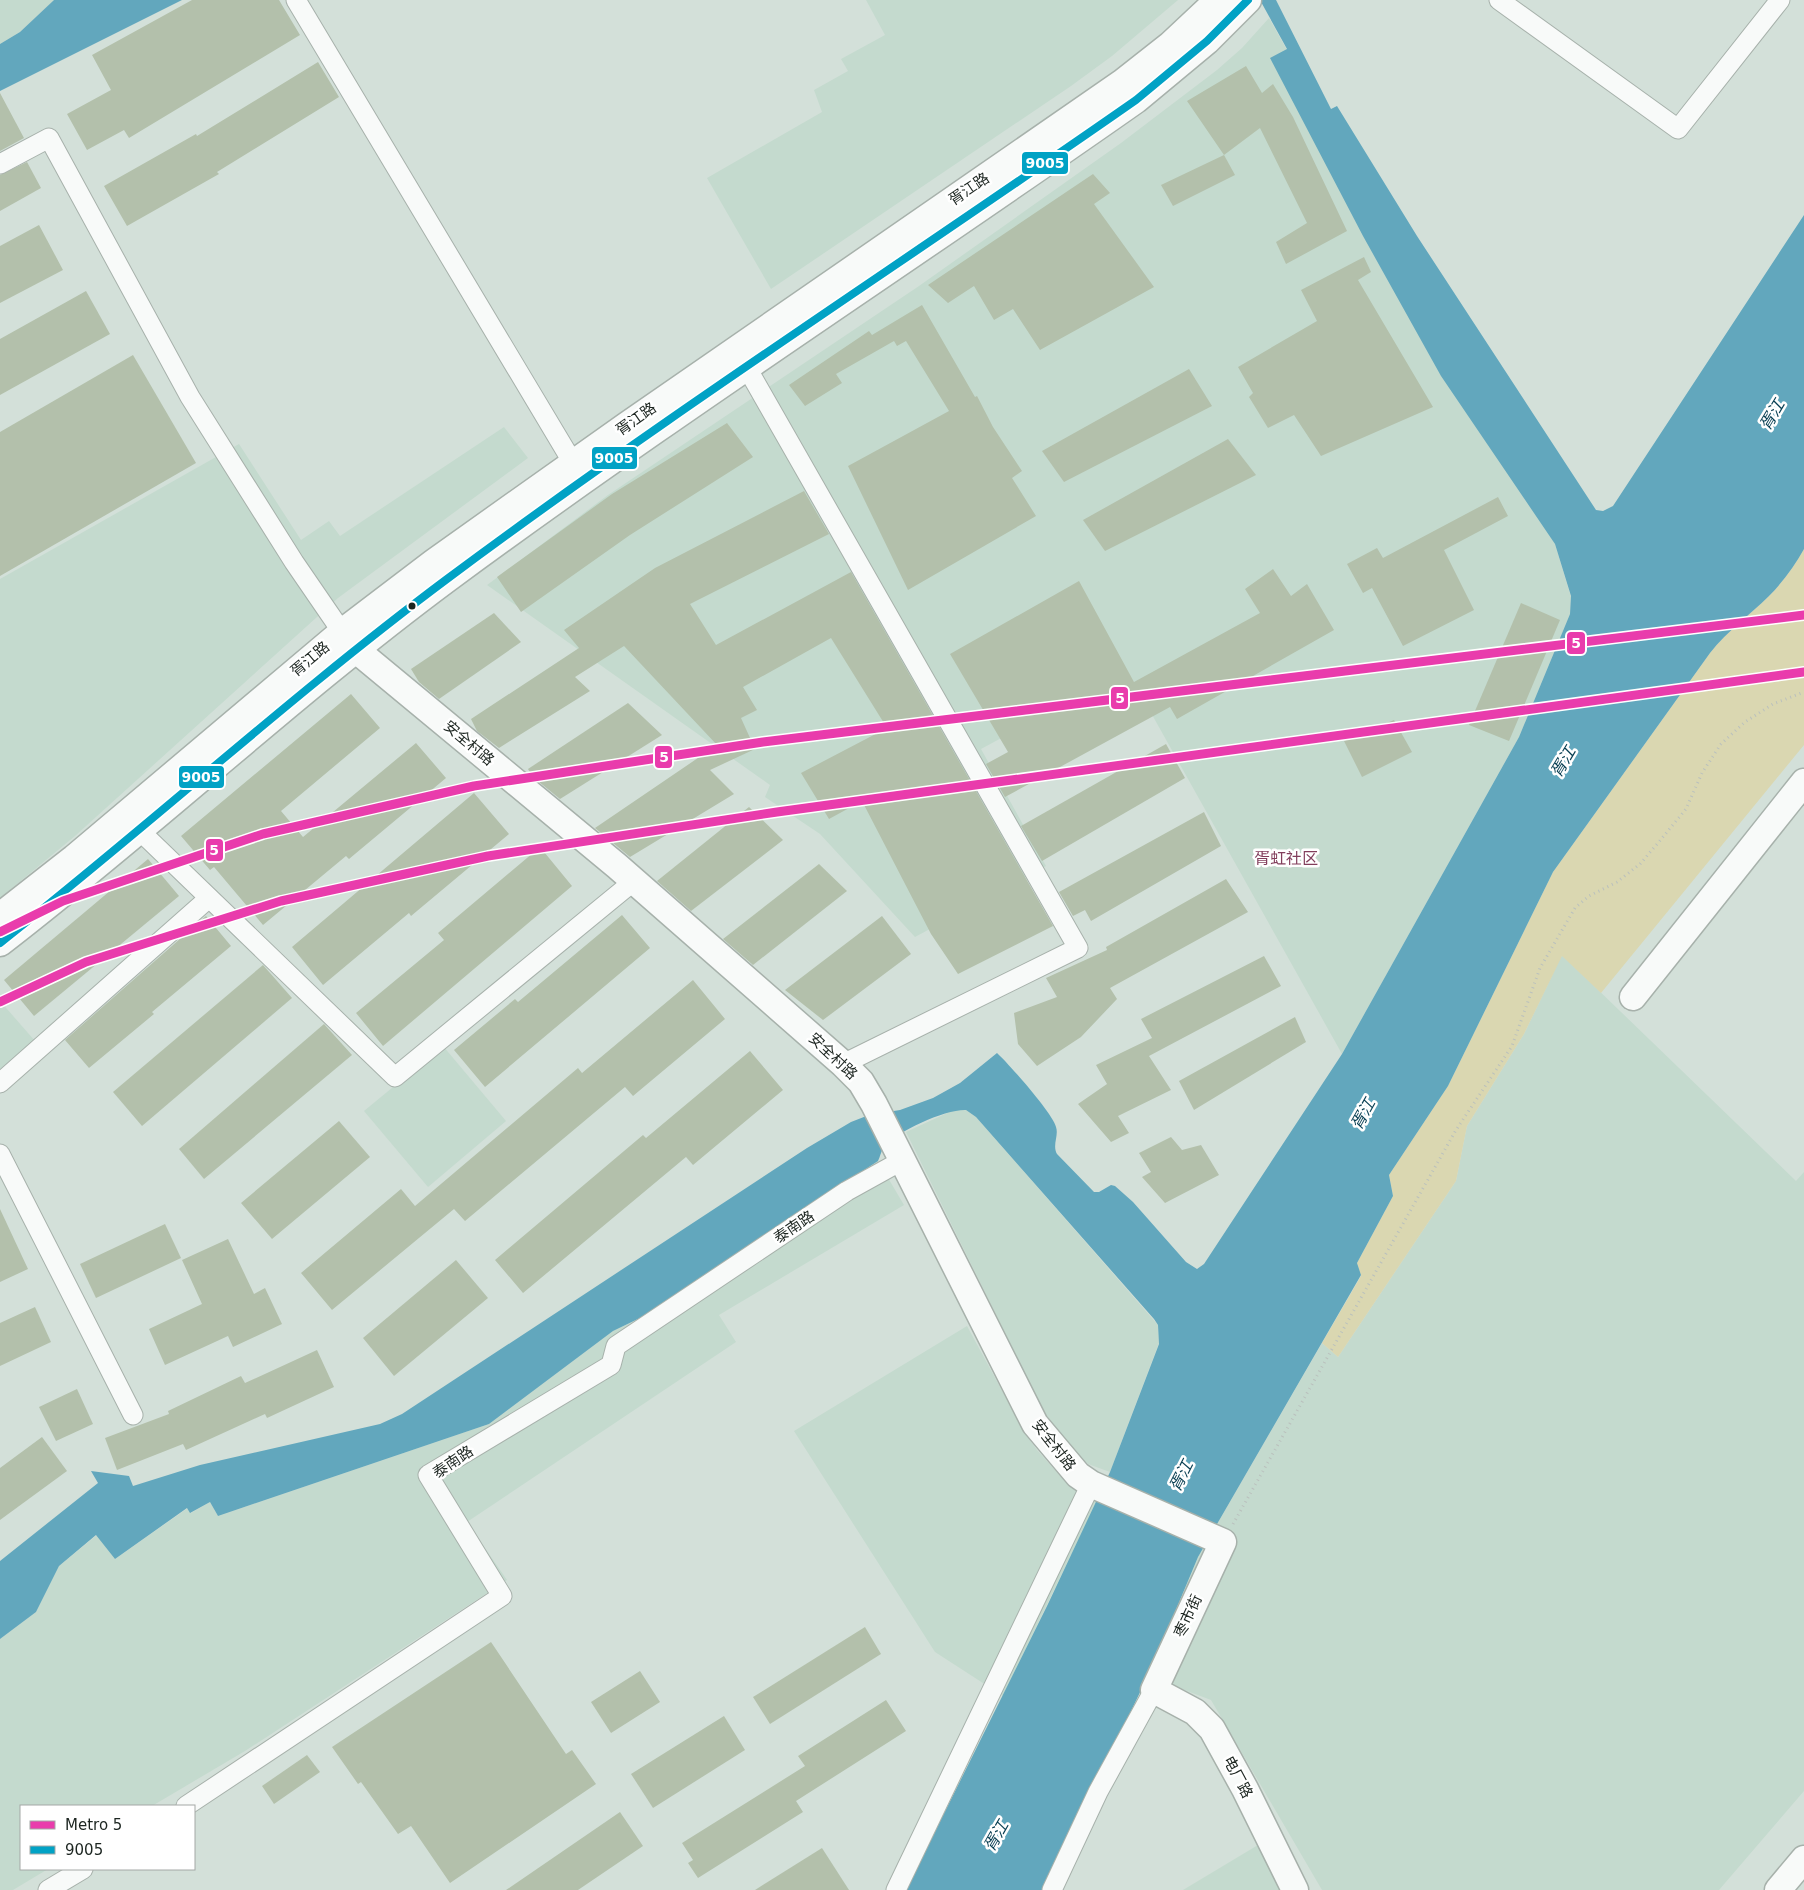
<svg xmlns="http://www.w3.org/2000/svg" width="1804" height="1890" viewBox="0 0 1804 1890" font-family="'DejaVu Sans','Noto Sans SC',sans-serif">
<rect width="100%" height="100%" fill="#d3e0d9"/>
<!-- built -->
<g fill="#c4dace">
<path d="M0 0H54L20 32 0 44Z"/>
<path d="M866 0H1178L1112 56 1071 86 771 289 707 178 822 112 814 90 848 71 841 59 885 35Z"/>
<path d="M1269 18 1287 50 1271 58 1555 544 1571 597 1570 614 1519 737 1342 1054 1127 670 981 749 1046 866 915 937 820 834 765 797 770 785 487 585 608 495 919 286 1121 143 1217 70 1242 48Z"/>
<path d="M504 427 528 458 338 598 75 836 0 898V579L239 444 301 540 329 521 340 536Z"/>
<path d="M1562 955 1796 1181 1804 1172V1791L1719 1890H1322L1211 1700 1147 1676 1198 1557 1322 1343 1338 1357 1456 1181 1467 1126 1524 1034Z"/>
<path d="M0 1001 35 1041 0 1069Z"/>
<path d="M443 1046 506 1121 428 1187 364 1111Z"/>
<path d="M956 1109 966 1110 976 1117 1158 1325 1159 1343 1110 1472 1088 1464 1076 1454 1044 1412 906 1132Z"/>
<path d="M878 1161 904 1205 719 1315 736 1342 467 1522 507 1580 245 1751 152 1806H21V1869H48L13 1890H0V1639L36 1612 59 1566 97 1535 115 1559 188 1508 191 1513 210 1502 218 1516 489 1424 613 1331 640 1318Z"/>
<path d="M967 1326 1026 1435 1037 1450 1062 1478 1097 1501 1003 1696 935 1652 794 1431Z"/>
<path d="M1263 1842 1291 1890H1183Z"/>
</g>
<!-- green -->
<path fill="#dad7b1" d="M1804 549V745L1601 993 1562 956 1524 1034 1467 1126 1456 1181 1338 1357 1322 1343 1361 1276 1357 1263 1393 1196 1389 1175 1448 1086 1553 872 1710 653C1728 630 1749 616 1769 596 1783 582 1795 565 1804 549Z"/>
<!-- water -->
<g fill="#62a7bd">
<path d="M54 0H182L0 91V44L20 32Z"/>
<path d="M1260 0H1276L1331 109 1337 106 1417 236 1596 510 1603 511 1613 506 1804 215V549C1795 565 1783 582 1769 596 1749 616 1728 630 1710 653L1553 872 1448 1086 1389 1175 1393 1196 1357 1263 1361 1275 1198 1557 1152 1667 1046 1890H906L1048 1604 1110 1472 1159 1344 1158 1325 1154 1319 976 1117 966 1110C946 1109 897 1131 884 1147 881 1151 880 1157 878 1161L640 1318 613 1331 489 1424 218 1516 210 1502 190 1513 187 1508 115 1559 96 1535 59 1566 36 1612 0 1639V1561L98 1483 91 1471 129 1476 133 1486 200 1465 380 1424 402 1414 807 1148 851 1122 869 1115 900 1110 933 1098 960 1083 997 1053C1009 1064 1053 1114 1056 1127 1059 1136 1052 1145 1057 1154L1094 1192H1099L1111 1185 1115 1186 1133 1202 1186 1262 1197 1269 1204 1264 1342 1054 1519 737 1570 614 1571 596 1555 544 1441 376 1363 236 1270 58 1287 49Z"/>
</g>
<!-- building -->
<g fill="#b3c0ab">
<path d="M192 0H279L300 35 129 138 124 130 87 150 67 114 111 90 92 55Z"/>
<path d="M318 62 339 97 217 172 219 174 127 226 104 186 196 134 197 136Z"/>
<path d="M1246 66 1262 93 1273 84 1293 117 1347 231 1286 264 1276 242 1307 223 1260 128 1224 155 1187 101Z"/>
<path d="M0 93 24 138 0 151Z"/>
<path d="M1224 155 1235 175 1173 206 1161 185Z"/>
<path d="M27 162 41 188 0 211V175Z"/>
<path d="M1093 174 1110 193 1094 204 1154 287 1040 350 1013 309 994 320 974 286 948 303 928 285Z"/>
<path d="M39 225 63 270 0 303V246Z"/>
<path d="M1364 257 1371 272 1358 280 1433 407 1321 456 1294 415 1268 428 1249 397 1253 393 1238 367 1317 321 1301 290Z"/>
<path d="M86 291 110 334 0 395V339Z"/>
<path d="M922 305 975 397 977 396 993 427 1022 471 1012 478 1036 516 908 590 848 466 949 411 906 341 897 346 894 341 836 374 842 383 805 406 789 385 869 331 872 335Z"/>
<path d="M133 355 196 463 0 576V432Z"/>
<path d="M1189 369 1212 406 1064 482 1042 451Z"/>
<path d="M727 423 753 457 630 535 521 612 497 577 612 494Z"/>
<path d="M1228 439 1256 475 1105 551 1083 520Z"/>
<path d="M804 491 829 534 690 604 716 645 851 572 1053 926 958 974 931 934 862 801 829 819 801 773 887 728 831 638 743 687 757 710 741 718 755 749 710 770 734 794 630 857 595 828 717 745 624 646 575 677 590 691 499 748 477 731 471 719 579 648 564 630 655 568Z"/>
<path d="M1498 497 1508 516 1444 550 1474 610 1403 646 1372 588 1363 593 1347 564 1377 548 1383 558Z"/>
<path d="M1273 569 1291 596 1307 584 1334 630 1177 719 1170 707 1005 797 986 764 1008 752 950 654 1079 581 1134 682 1260 613 1245 589Z"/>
<path d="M1521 603 1560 620 1509 741 1469 725Z"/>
<path d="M494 613 521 642 439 699 419 682 411 669Z"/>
<path d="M351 694 380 728 281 811 303 837 416 743 446 778 349 859 346 856 263 925 214 867 210 870 181 836Z"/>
<path d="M628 703 662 735 560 799 533 777 528 769Z"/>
<path d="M1394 720 1412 752 1362 777 1344 741Z"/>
<path d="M1166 744 1185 778 1042 861 1021 826Z"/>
<path d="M474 793 509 834 411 916 409 913 323 985 292 947Z"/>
<path d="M749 807 783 840 691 911 657 881Z"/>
<path d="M1204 812 1221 846 1091 921 1085 910 1073 916 1059 892Z"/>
<path d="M540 847 572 886 383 1046 356 1013 444 940 438 933Z"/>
<path d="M148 859 179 896 34 1016 4 980Z"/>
<path d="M819 864 847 891 753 965 723 939Z"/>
<path d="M1226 879 1248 912 1110 988 1117 999 1081 1037 1037 1066 1018 1044 1014 1013 1057 997 1046 978 1107 950 1106 947Z"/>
<path d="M622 915 650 948 485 1087 454 1050 515 999 518 1002Z"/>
<path d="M206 916 231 946 152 1012 154 1014 89 1068 65 1040Z"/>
<path d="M882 916 911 954 823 1020 785 990Z"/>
<path d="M1264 956 1281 986 1149 1056 1171 1090 1118 1116 1129 1133 1111 1142 1078 1104 1107 1084 1096 1065 1152 1038 1141 1019Z"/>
<path d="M263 965 292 998 142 1126 113 1092Z"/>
<path d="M693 980 725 1019 633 1096 625 1087 465 1221 454 1209 332 1310 301 1273 401 1189 415 1206 578 1068 582 1073Z"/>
<path d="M1295 1017 1306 1042 1194 1110 1179 1081Z"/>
<path d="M324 1024 352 1055 204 1179 179 1149Z"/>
<path d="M750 1051 783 1090 693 1165 686 1157 523 1293 495 1260 643 1135 646 1138Z"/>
<path d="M339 1121 370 1157 272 1239 241 1203Z"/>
<path d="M1171 1137 1182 1150 1201 1145 1219 1175 1165 1203 1142 1177 1151 1172 1139 1153Z"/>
<path d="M0 1209 28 1269 0 1282Z"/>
<path d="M165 1224 181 1258 96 1298 80 1264Z"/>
<path d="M228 1239 254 1294 265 1288 282 1324 233 1347 228 1336 165 1365 149 1329 202 1304 182 1260Z"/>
<path d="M456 1260 488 1298 394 1376 363 1338Z"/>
<path d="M35 1307 51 1342 0 1366V1323Z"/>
<path d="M317 1350 334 1387 267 1418 265 1414 186 1450 183 1444 117 1470 105 1438 169 1414 168 1411 241 1376 245 1383Z"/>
<path d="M77 1389 93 1424 56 1441 39 1407Z"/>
<path d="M42 1437 67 1471 0 1520V1468Z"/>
<path d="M865 1627 881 1654 770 1724 753 1697Z"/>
<path d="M491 1642 566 1754 572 1750 596 1784 450 1883 411 1826 398 1834 361 1782 358 1784 332 1747Z"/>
<path d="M640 1671 660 1702 611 1733 591 1702Z"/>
<path d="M886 1700 906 1731 796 1801 803 1812 698 1878 688 1863 693 1860 682 1843 805 1766 798 1756Z"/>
<path d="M724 1716 745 1750 653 1808 631 1774Z"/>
<path d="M307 1755 320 1772 274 1804 262 1786Z"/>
<path d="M620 1812 643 1846 578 1890H506Z"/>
<path d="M822 1848 849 1890H755Z"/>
</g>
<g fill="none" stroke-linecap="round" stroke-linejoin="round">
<!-- street casing -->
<g stroke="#a7b1ab" stroke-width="21">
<g id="street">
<path d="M296 0 573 463"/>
<path d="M1499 0 1678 129 1780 0"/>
<path d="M0 164 49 138 190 397 294 562 342 632"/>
<path d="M747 368 1078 948 843 1064"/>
<path d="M140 831 395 1077 634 881"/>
<path d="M0 1083 209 898"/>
<path d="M0 1154 133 1415"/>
<path d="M186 1806 502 1596 428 1475 611 1365 616 1346 847 1191 903 1160"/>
<path d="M48 1890 83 1869"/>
<path d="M896 1890 1091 1484"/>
<path d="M1052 1890 1098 1792 1154 1690"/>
</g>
</g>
<!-- secondary casing -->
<g stroke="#a7b1ab" stroke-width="29">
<g id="secondary">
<path d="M342 632 355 649 617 866 843 1064 861 1082 874 1104 1035 1424 1078 1475 1091 1484 1223 1542 1154 1690 1195 1712 1212 1729 1245 1789 1295 1890"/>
<path d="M0 916 74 858 342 632 434 562 627 425 1123 82 1170 45 1218 0"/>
<path d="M0 943C152 826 292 694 447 579 672 413 907 261 1136 100L1207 41 1248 0"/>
<path d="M1633 997 1804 782"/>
<path d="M1778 1890 1804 1859"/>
</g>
</g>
<!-- path -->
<path stroke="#bac0bd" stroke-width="3" stroke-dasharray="1 4" stroke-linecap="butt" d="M1233 1524 1456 1130 1512 1046 1540 968 1575 908 1589 896 1617 882 1640 864 1658 843 1686 809 1702 773 1721 744 1745 722 1773 704 1804 692"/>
<!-- street -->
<use href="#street" stroke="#f8faf9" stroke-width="19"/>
<!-- secondary -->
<use href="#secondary" stroke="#f8faf9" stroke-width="26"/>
<!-- bus-1 casing -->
<g stroke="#fff" stroke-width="11">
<path id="bus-1" d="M0 943C151 824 293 694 447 579 671 412 907 260 1136 100L1207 41 1248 0"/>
</g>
<!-- bus-1 -->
<use href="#bus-1" stroke="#01a2c5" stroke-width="8"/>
<!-- metro-1 casing -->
<g stroke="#fff" stroke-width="12">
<g id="metro-1">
<path d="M0 932 63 901 263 834 474 786 763 742 1804 615"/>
<path d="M0 1002 86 962 281 901 488 856 777 812 1804 672"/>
</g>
</g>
<!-- metro-1 -->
<use href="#metro-1" stroke="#e93cac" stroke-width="9"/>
</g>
<!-- markers -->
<circle fill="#1c2520" stroke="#fff" stroke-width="2" cx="412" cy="606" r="4.5"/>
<g text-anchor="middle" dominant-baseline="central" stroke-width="5" stroke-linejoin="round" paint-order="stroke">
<!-- street labels -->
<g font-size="15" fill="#1c2520" stroke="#fff">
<text transform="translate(969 189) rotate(-34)">胥江路</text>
<text transform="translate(636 419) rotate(-35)">胥江路</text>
<text transform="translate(310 659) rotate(-40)">胥江路</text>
<text transform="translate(469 743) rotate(40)">安全村路</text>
<text transform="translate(833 1056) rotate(43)">安全村路</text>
<text transform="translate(794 1227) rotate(-34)">泰南路</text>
<text transform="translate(1054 1445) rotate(52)">安全村路</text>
<text transform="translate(453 1462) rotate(-34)">泰南路</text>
<text transform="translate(1188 1616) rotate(-65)">枣市街</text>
<text transform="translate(1238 1777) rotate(62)">电厂路</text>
</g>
<!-- water labels -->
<g font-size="16" font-style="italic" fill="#063d51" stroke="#fff">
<text transform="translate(1772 415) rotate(-59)">胥江</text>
<text transform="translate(1563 762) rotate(-59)">胥江</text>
<text transform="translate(1363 1114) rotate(-61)">胥江</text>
<text transform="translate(1181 1476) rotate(-63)">胥江</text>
<text transform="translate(996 1836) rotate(-60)">胥江</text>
</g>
<!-- neighbourhood labels -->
<g font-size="16" fill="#823e5c" stroke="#fff">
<text x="1286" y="858">胥虹社区</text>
</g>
</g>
<g stroke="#fff" stroke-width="2">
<rect x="1021" y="151" width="48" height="24" rx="5" fill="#01a2c5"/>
<rect x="591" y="446" width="47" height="24" rx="5" fill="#01a2c5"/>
<rect x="1566" y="631" width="20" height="24" rx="5" fill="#e93cac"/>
<rect x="1110" y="686" width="19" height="24" rx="5" fill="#e93cac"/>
<rect x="654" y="745" width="19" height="24" rx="5" fill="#e93cac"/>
<rect x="178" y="765" width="47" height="24" rx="5" fill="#01a2c5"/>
<rect x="205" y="838" width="19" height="24" rx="5" fill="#e93cac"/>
</g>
<g font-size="14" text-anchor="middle" font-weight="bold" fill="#fff">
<text x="1045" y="168">9005</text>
<text x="614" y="463">9005</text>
<text x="1576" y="648">5</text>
<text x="1120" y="703">5</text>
<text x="664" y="762">5</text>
<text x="201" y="782">9005</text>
<text x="214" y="855">5</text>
</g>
<!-- legend -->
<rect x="20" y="1805" width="175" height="65" fill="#ffffff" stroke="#a4a8a6"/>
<rect x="30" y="1821" width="25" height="8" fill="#e93cac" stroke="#a4a8a6"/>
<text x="65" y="1830" font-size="15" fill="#1c2520">Metro 5</text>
<rect x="30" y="1846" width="25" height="8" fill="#01a2c5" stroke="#a4a8a6"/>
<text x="65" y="1855" font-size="15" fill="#1c2520">9005</text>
</svg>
